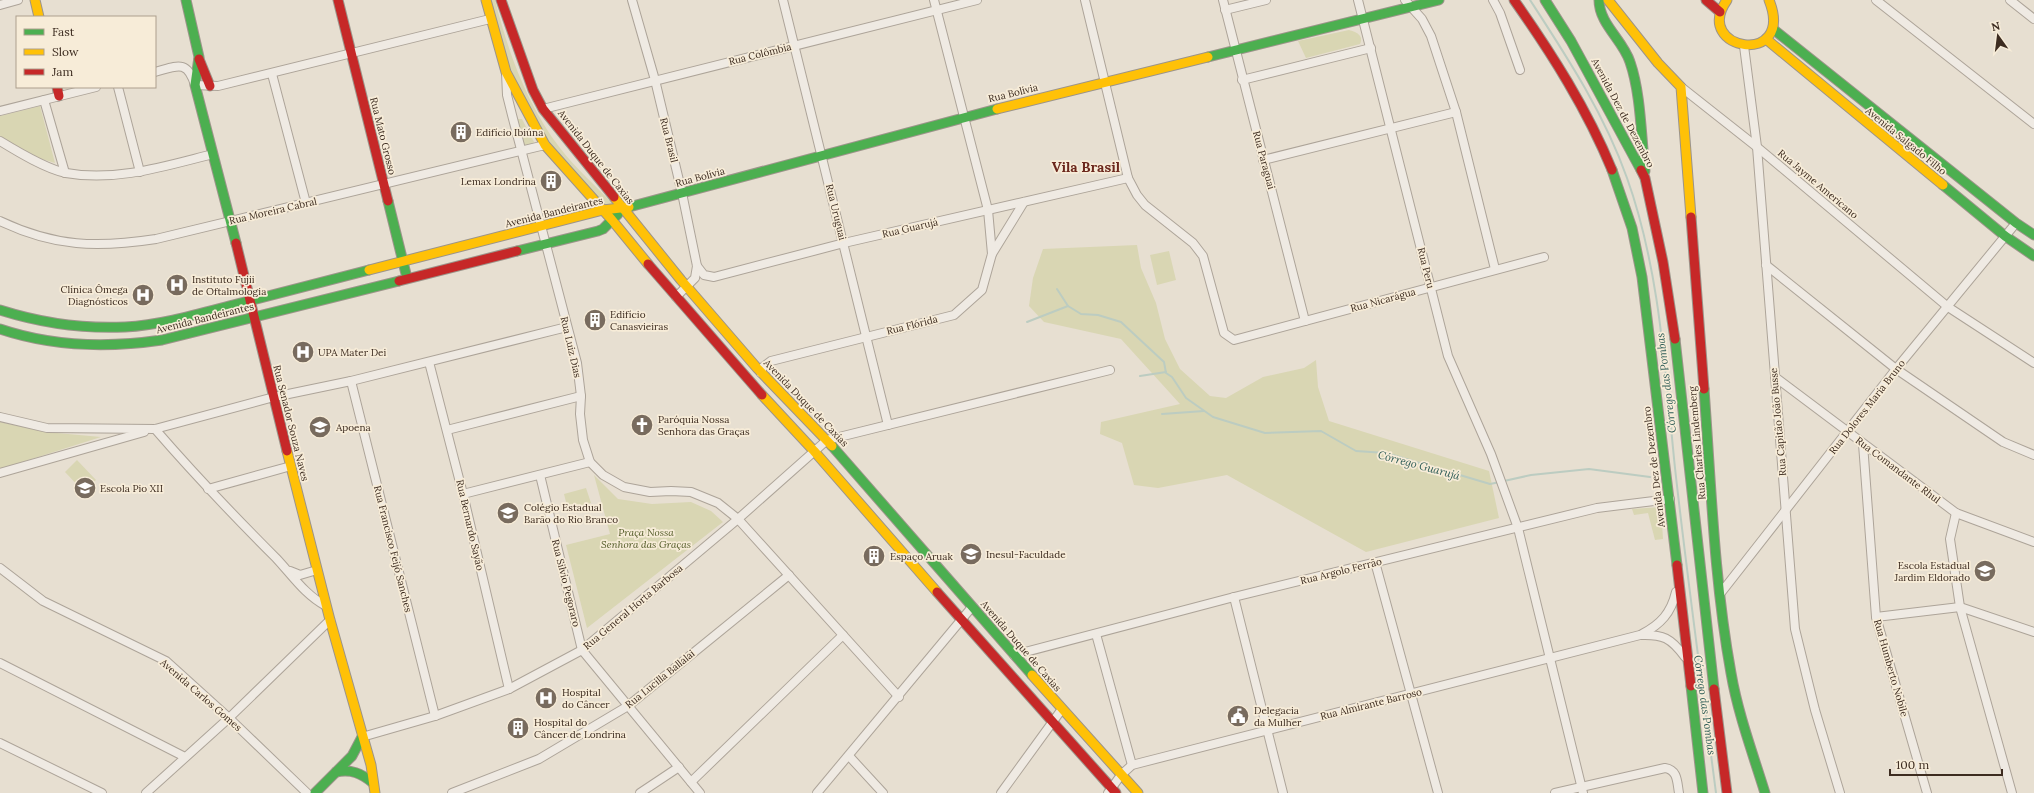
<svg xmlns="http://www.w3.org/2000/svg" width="2034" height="793" viewBox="0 0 2034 793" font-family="Lora,serif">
<rect width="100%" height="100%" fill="#e7dfd1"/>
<!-- green -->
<g fill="#d9d6b3">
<path d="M489 0H495C508 52 527 105 560 148 576 169 597 187 615 206L604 207 543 137 529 111 502 48Z"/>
<path d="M1349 30C1356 32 1364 35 1360 44L1306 58 1298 41Z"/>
<path d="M40 106 55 163 31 156 0 136V116Z"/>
<path d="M517 119H522L534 142C532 146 527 147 523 145Z"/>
<path d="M1137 245 1141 268 1156 303 1165 339 1180 369 1210 396 1226 398 1263 377 1304 368 1316 360 1318 387 1329 421 1489 471 1499 518 1366 552 1227 475 1158 488 1134 485 1122 443 1100 434 1101 422 1180 404 1121 339 1044 322 1029 306 1033 278 1043 249Z"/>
<path d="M1169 251 1176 280 1157 285 1150 255Z"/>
<path d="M0 422 46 432 101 437 0 469Z"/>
<path d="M77 460 96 480 83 491 65 472Z"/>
<path d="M594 475 618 499 652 504 691 502 711 511 723 522 587 628 566 545 610 534Z"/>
<path d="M586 488 591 503 568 510 564 494Z"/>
<path d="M1661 507 1663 539 1655 540 1648 513 1634 515 1632 509Z"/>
</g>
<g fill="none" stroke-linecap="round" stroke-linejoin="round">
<!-- stream -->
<g stroke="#bcccc1" stroke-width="2">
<path d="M1530 0C1567 57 1604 113 1627 178 1660 270 1665 371 1675 468 1687 576 1702 685 1716 793"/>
<path d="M1057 289 1068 306 1081 314 1098 315 1121 322 1164 362 1166 373 1172 377 1186 398 1213 417 1265 433 1321 431 1356 451 1386 453 1490 484 1500 482"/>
<path d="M1027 322 1068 306"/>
<path d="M1140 376 1166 372"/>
<path d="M1162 414 1204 411"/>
<path d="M1504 481 1531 475 1589 469 1650 477"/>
</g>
<!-- street casing -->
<g stroke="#ada499" stroke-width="10">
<g id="street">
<path d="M632 0 655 80 682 193 697 266 695 278 676 297"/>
<path d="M783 0 888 425"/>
<path d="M1085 0 1128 178 1137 195 1145 205 1193 243 1203 256 1224 333 1234 340 1544 257"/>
<path d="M1223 0 1305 321"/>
<path d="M1358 0 1448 356 1491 454 1518 528 1583 793"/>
<path d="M1405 0 1422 19 1431 36 1456 112 1495 269"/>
<path d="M1493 0 1500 13 1520 70"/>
<path d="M1876 0 2034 124"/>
<path d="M2010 0 2034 19"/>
<path d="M0 5 18 0"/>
<path d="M1225 10 1266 0"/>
<path d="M1744 46 1757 147 1795 629 1815 710 1840 793"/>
<path d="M155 72C177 66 187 59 195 85L218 86 490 19"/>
<path d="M506 73 507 95 512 115 577 363 581 396 580 414 583 440 590 462 603 475 624 487 650 492 671 491 691 492 718 503 738 519 899 697"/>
<path d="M272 74 306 203"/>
<path d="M1242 80 1371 48"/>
<path d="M118 87 140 172"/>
<path d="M1681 87 1757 147 1948 307 2034 363"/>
<path d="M44 100 65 173"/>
<path d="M543 109 977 0"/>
<path d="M0 111 96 87"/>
<path d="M0 141C18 152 46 169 66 173 116 182 165 166 213 154"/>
<path d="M1263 160 1456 112"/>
<path d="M0 221C55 247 97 248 156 239L545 145"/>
<path d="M992 254 1024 202"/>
<path d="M1766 265 1896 369 2003 442 2034 455"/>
<path d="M697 266 704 275 714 277 844 243 1128 178"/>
<path d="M429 362 463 494 509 689"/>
<path d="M761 373 763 367 771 361 954 315 982 290 992 254 988 210 934 0"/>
<path d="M1775 377 1956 513 2034 542"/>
<path d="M351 381 435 716"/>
<path d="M0 417 47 428 155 429 274 397 351 381 567 327"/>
<path d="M155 429C194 474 234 516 276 558 292 575 305 595 326 606"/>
<path d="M447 430 581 396"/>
<path d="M1863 444 1876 617 1927 793"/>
<path d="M0 473 144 432"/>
<path d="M540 475 582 650 700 793"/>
<path d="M208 489 291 466"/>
<path d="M463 494 590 462"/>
<path d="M1956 513 1950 539 1960 607 2012 793"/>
<path d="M1375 562 1438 793"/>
<path d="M0 568 43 601 166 661 229 718 307 793"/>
<path d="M290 571 300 575 317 570"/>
<path d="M1720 594 1896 369 2016 223"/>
<path d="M1234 597 1283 793"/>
<path d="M1876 617 1960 607 2034 632"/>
<path d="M1096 634 1132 765"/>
<path d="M1642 634C1661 624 1671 613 1676 592"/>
<path d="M1014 655 1234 597 1597 508 1670 499"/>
<path d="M0 663 185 757"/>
<path d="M362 737 435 716 509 689 582 650 738 519 827 440 1110 370"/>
<path d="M0 743 102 793"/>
<path d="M849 756 883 793"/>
<path d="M691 782 843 635"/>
<path d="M146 793 229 718 330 620"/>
<path d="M452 793 539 759 628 706 789 575"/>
<path d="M640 793 679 767"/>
<path d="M817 793 972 607"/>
<path d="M1001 793 1062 709"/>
<path d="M1108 793 1121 775 1132 765 1640 635C1663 634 1671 638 1685 657"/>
<path d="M1555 793 1665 768C1678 770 1677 782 1679 793"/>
</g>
</g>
<!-- fast casing -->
<g stroke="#9c948a" stroke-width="11">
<g id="fast">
<path d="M186 0 199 57 195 85 236 243"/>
<path d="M1545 0 1571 41 1641 170"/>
<path d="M1599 0C1599 24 1623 40 1630 62 1641 94 1641 136 1645 171"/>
<path d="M1773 29 2016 223 2034 235"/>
<path d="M1208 57 1439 0"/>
<path d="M1612 170 1632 228 1642 277 1677 565"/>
<path d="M1943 185 2005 236 2034 256"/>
<path d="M388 201 407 278"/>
<path d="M629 207 997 109"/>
<path d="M517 251 598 231 603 229 618 214"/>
<path d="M0 310C41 323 82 329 125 327 160 325 195 315 229 306 276 294 323 282 369 270"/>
<path d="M0 329C53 347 107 348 162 340L399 281"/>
<path d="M1675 339 1714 689"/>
<path d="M1704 389C1711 483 1714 580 1731 673 1738 714 1753 754 1765 793"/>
<path d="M832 446 1032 675"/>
<path d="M1691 686 1703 793"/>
<path d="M336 772C351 769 361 773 373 783"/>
<path d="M315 793 352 756 362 737"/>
</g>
</g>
<!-- slow casing -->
<g stroke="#9c948a" stroke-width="11">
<g id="slow">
<path d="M35 0 39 17"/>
<path d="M486 0 506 72 545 145 612 220 648 264"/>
<path d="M1608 0 1658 63 1681 87 1691 217"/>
<path d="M1727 0C1691 51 1796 68 1769 0"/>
<path d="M1766 39 1943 185"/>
<path d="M997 109 1208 57"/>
<path d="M614 197 681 280 757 368 832 446"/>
<path d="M369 270 603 210 629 207"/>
<path d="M762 395 814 451 937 592"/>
<path d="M287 451 330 620 371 765 375 793"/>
<path d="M1032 675 1138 793"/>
</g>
</g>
<!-- jam casing -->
<g stroke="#9c948a" stroke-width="11">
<g id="jam">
<path d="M338 0 388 201"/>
<path d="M501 0 533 90 543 109 614 197"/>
<path d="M1514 0C1552 54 1587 109 1612 170"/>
<path d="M1706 0 1720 12"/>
<path d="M199 59 210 86"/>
<path d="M57 87 59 96"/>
<path d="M1641 170 1645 178 1663 262 1675 339"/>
<path d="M1691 217 1704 389"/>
<path d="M236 243 287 451"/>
<path d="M648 264 762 395"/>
<path d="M399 281 517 251"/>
<path d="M1677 565 1691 686"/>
<path d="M937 592 1116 793"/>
<path d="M1714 689 1727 793"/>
</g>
</g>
<!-- street -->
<use href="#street" stroke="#efeae3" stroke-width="8"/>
<!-- fast -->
<use href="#fast" stroke="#4caf50" stroke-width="9"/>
<!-- slow -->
<use href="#slow" stroke="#ffc107" stroke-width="9"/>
<!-- jam -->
<use href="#jam" stroke="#c62828" stroke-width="9"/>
</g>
<!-- icons -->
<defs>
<g id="building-disc" transform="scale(1.15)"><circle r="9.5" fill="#786b5e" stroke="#f7ecd8"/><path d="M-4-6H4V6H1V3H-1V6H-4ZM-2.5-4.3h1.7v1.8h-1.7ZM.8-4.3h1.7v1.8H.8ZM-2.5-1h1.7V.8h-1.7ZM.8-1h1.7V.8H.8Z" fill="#fff"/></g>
<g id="hospital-disc" transform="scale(1.15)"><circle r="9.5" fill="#786b5e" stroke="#f7ecd8"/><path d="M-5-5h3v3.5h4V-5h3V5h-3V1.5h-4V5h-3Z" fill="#fff"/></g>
<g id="church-disc" transform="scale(1.15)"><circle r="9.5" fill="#786b5e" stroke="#f7ecd8"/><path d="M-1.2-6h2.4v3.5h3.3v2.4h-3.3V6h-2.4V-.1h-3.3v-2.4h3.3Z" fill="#fff"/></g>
<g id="school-disc" transform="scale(1.15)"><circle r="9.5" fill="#786b5e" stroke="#f7ecd8"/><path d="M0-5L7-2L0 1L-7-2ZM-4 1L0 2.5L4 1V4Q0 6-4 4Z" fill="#fff"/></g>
<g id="university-disc" transform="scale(1.15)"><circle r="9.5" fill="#786b5e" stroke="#f7ecd8"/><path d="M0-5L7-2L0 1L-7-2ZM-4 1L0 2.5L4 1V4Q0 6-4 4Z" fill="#fff"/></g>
<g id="civic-disc" transform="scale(1.15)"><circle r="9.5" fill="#786b5e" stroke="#f7ecd8"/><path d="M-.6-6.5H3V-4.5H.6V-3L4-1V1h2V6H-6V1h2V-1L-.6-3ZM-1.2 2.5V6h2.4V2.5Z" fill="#fff"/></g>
</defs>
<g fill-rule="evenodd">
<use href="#building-disc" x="461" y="132"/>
<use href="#building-disc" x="551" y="181"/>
<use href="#hospital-disc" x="177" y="285"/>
<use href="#hospital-disc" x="143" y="295"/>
<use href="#building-disc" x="595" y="320"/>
<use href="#hospital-disc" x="303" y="352"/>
<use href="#church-disc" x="642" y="425"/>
<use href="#school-disc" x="320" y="427"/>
<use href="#school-disc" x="85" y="488"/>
<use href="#school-disc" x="508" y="513"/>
<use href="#university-disc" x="971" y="554"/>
<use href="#building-disc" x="874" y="556"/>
<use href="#school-disc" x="1985" y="571"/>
<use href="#hospital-disc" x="546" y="698"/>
<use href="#civic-disc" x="1238" y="716"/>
<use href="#building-disc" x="518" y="728"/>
</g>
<g text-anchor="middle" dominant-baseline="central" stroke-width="3.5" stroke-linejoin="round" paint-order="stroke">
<!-- street labels -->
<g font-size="10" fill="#3d2c20" stroke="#f7ecd8">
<text transform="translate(760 54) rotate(-14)">Rua Colômbia</text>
<text transform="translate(1013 93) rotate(-14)">Rua Bolívia</text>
<text transform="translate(1623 113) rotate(62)">Avenida Dez de Dezembro</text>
<text transform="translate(383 136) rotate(76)">Rua Mato Grosso</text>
<text transform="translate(669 140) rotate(76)">Rua Brasil</text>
<text transform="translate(1906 141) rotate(39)">Avenida Salgado Filho</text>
<text transform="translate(596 157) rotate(52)">Avenida Duque de Caxias</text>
<text transform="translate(1264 160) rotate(75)">Rua Paraguai</text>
<text transform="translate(700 177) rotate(-15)">Rua Bolívia</text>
<text transform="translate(1818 184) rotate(40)">Rua Jayme Americano</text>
<text transform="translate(273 211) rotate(-13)">Rua Moreira Cabral</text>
<text transform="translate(554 212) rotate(-14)">Avenida Bandeirantes</text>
<text transform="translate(836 212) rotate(76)">Rua Uruguai</text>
<text transform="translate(910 228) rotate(-13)">Rua Guarujá</text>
<text transform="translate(1426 268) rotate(76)">Rua Peru</text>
<text transform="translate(1383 300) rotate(-15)">Rua Nicarágua</text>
<text transform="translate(205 318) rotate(-14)">Avenida Bandeirantes</text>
<text transform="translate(912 325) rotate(-14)">Rua Flórida</text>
<text transform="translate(571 347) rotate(77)">Rua Luiz Dias</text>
<text transform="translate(806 403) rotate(46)">Avenida Duque de Caxias</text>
<text transform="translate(1867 407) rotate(-52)">Rua Dolores Maria Bruno</text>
<text transform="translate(1778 422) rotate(-95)">Rua Capitão João Busse</text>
<text transform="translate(291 423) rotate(76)">Rua Senador Souza Naves</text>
<text transform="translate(1697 443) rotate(-95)">Rua Charles Lindemberg</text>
<text transform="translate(1654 467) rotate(-97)">Avenida Dez de Dezembro</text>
<text transform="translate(1898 470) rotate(37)">Rua Comandante Rhul</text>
<text transform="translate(470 525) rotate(77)">Rua Bernardo Sayão</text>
<text transform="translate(393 549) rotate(76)">Rua Francisco Feijó Sanches</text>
<text transform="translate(1341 571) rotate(-14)">Rua Argolo Ferrão</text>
<text transform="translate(566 583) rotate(76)">Rua Silvio Pegoraro</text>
<text transform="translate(633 607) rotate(-40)">Rua General Horta Barbosa</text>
<text transform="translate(1021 646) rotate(49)">Avenida Duque de Caxias</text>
<text transform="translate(1891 668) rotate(74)">Rua Humberto Nobile</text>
<text transform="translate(660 679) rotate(-39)">Rua Lucilla Ballalai</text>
<text transform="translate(201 695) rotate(41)">Avenida Carlos Gomes</text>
<text transform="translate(1371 704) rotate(-14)">Rua Almirante Barroso</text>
</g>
<!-- poi labels -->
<g font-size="10" fill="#3d2c20" stroke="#f7ecd8" text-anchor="start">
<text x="476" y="132">Edifício Ibiúna</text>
<text x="536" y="181" text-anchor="end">Lemax Londrina</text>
<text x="192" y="279">Instituto Fujii<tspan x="192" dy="12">de Oftalmologia</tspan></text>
<text x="128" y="289" text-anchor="end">Clínica Ômega<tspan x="128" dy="12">Diagnósticos</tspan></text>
<text x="610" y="314">Edifício<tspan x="610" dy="12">Canasvieiras</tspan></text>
<text x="318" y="352">UPA Mater Dei</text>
<text x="658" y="419">Paróquia Nossa<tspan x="658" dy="12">Senhora das Graças</tspan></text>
<text x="336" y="427">Apoena</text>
<text x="100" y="488">Escola Pio XII</text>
<text x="524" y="507">Colégio Estadual<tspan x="524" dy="12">Barão do Rio Branco</tspan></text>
<text x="986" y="554">Inesul-Faculdade</text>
<text x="890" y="556">Espaço Aruak</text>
<text x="1970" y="565" text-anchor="end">Escola Estadual<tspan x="1970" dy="12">Jardim Eldorado</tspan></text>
<text x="562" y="692">Hospital<tspan x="562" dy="12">do Câncer</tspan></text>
<text x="1254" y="710">Delegacia<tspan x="1254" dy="12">da Mulher</tspan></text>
<text x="534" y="722">Hospital do<tspan x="534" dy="12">Câncer de Londrina</tspan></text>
</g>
<!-- park labels -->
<g font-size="10" font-style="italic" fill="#515a26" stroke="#f7ecd8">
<text x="646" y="532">Praça Nossa<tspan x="646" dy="12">Senhora das Graças</tspan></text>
</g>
<!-- water labels -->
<g font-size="11" font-style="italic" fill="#2f5d57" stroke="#f7ecd8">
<text transform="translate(1666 383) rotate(-97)">Córrego das Pombas</text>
<text transform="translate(1419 465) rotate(15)">Córrego Guarujá</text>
<text transform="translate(1705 705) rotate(82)">Córrego das Pombas</text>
</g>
<!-- district labels -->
<g font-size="14" font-weight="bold" fill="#6c281d" stroke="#f7ecd8">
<text x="1086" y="167">Vila Brasil</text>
</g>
</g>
<!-- legend -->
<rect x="16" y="16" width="140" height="72" fill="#f7ecd8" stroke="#ad9f8e"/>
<rect x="24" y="29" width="20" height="6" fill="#4caf50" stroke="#ad9f8e"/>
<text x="52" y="36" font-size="12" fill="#3d2c20">Fast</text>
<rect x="24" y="49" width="20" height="6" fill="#ffc107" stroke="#ad9f8e"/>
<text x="52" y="56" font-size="12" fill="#3d2c20">Slow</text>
<rect x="24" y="69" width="20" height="6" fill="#c62828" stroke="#ad9f8e"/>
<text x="52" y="76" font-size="12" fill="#3d2c20">Jam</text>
<!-- north arrow -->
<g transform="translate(1998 36) rotate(346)" stroke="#f7ecd8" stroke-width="3" paint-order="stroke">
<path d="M0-3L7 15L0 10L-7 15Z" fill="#3d2c20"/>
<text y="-6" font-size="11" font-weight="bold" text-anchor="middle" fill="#3d2c20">N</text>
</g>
<!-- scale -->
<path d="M1890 769v6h112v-6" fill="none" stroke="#3d2c20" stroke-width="2"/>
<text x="1896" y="769" font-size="12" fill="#3d2c20" stroke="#f7ecd8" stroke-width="3" paint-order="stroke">100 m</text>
</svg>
